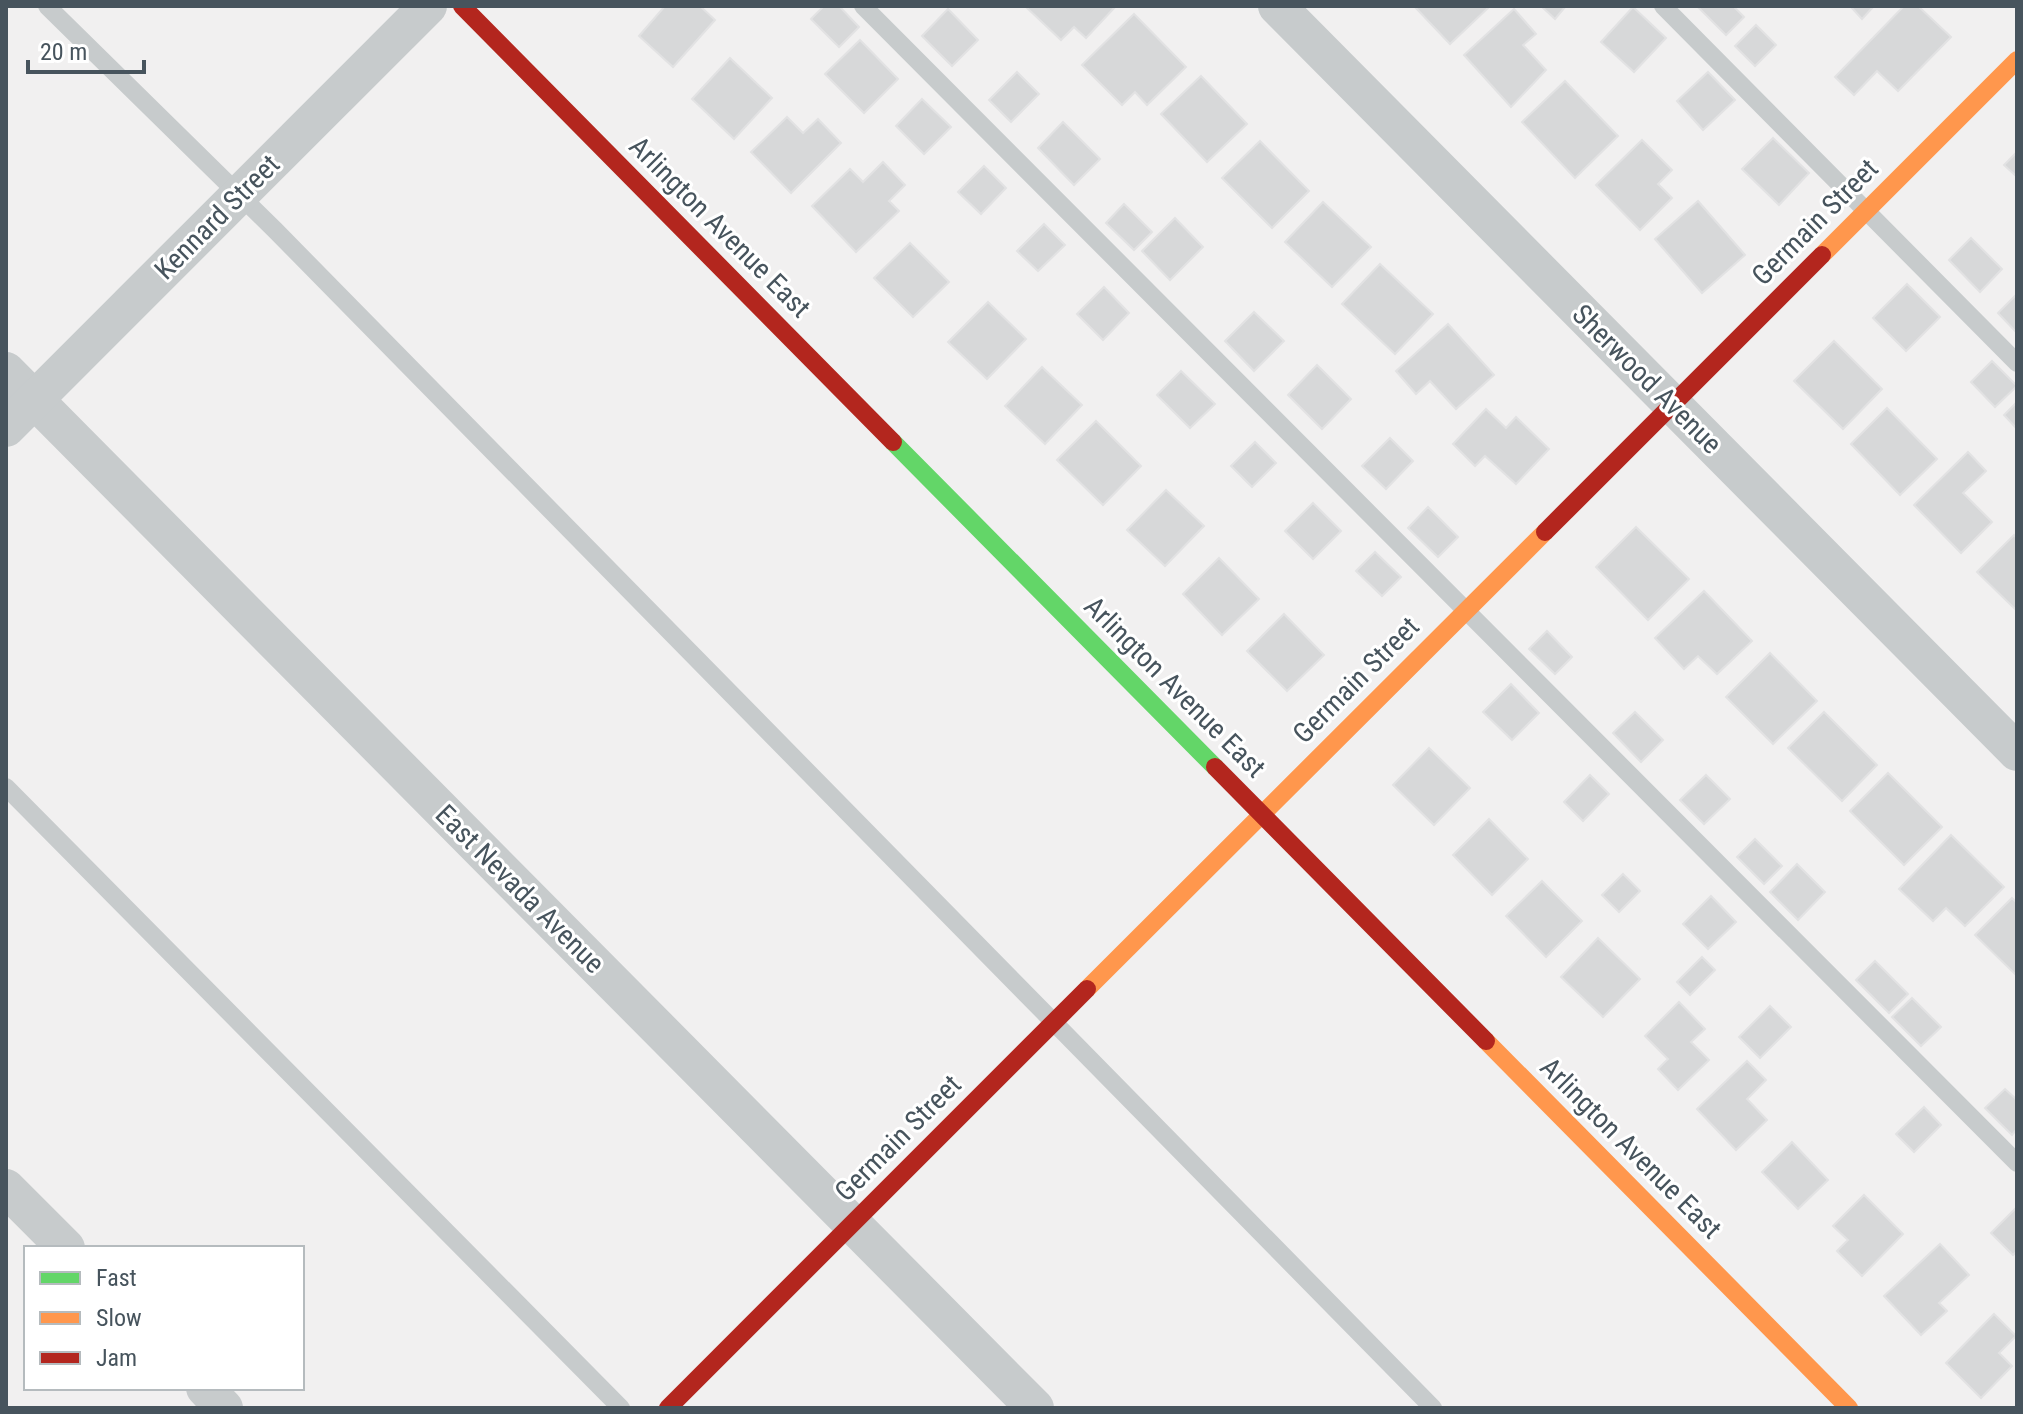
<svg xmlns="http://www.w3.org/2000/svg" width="2023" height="1414" viewBox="0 0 2023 1414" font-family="'Roboto Condensed',sans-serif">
<rect width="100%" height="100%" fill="#f1f0f0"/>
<!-- building -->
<g fill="#d7d8d9" stroke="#e2e2e3" stroke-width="2">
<path d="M665 6H700L715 20 673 67 639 36Z"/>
<path d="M824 6H839L859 27 839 47 811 19Z"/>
<path d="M1025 6H1116L1086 38 1074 27 1061 40Z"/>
<path d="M1414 6H1488L1489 7 1450 44Z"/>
<path d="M1541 6H1566L1555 19Z"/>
<path d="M1697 6H1733L1744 17 1726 35Z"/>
<path d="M1850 6H1874L1862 19Z"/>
<path d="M1904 6H1918L1951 37 1898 91 1877 71 1854 95 1835 77Z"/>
<path d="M1633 7 1666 38 1634 72 1601 42Z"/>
<path d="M948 9 978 40 952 66 922 36Z"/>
<path d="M1514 9 1536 34 1523 45 1546 70 1511 107 1464 55Z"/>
<path d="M1134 14 1186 67 1147 105 1135 92 1122 105 1082 65Z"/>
<path d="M1756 25 1776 45 1755 66 1735 46Z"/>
<path d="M860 40 898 79 864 113 825 74Z"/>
<path d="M730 58 772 98 734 139 692 99Z"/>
<path d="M1017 72 1039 94 1011 122 989 100Z"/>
<path d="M1708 72 1735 100 1703 130 1677 101Z"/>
<path d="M1201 76 1247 124 1207 162 1161 114Z"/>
<path d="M1565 81 1618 136 1575 178 1522 122Z"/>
<path d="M922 99 951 127 924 154 896 126Z"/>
<path d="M787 117 803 133 818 119 841 143 791 193 751 152Z"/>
<path d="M1063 122 1100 159 1074 185 1038 148Z"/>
<path d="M1773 138 1809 173 1779 205 1742 169Z"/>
<path d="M1642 140 1672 170 1658 184 1672 198 1640 230 1596 185Z"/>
<path d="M1260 141 1309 191 1272 228 1222 178Z"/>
<path d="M2017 152V177L2004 165Z"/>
<path d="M883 162 905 185 889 201 899 211 856 252 812 206 850 169 863 182Z"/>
<path d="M984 166 1006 188 981 214 958 192Z"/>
<path d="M1698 201 1745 255 1702 293 1655 239Z"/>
<path d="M1323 202 1371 247 1332 287 1285 242Z"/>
<path d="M1124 204 1152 232 1134 250 1106 223Z"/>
<path d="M1175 218 1203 247 1170 280 1142 251Z"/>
<path d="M1044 224 1065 245 1038 271 1017 251Z"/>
<path d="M1971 238 2002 269 1980 292 1949 260Z"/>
<path d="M910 243 949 282 913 317 874 278Z"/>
<path d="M1380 264 1433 314 1395 354 1342 304Z"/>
<path d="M1907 284 1940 317 1906 351 1873 318Z"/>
<path d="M1104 287 1129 313 1103 340 1077 314Z"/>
<path d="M2017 294V333L1998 313Z"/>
<path d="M988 302 1026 339 987 379 948 342Z"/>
<path d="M1254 312 1284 341 1254 371 1225 341Z"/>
<path d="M1448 324 1494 375 1456 409 1430 381 1416 394 1396 371Z"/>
<path d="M1834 341 1882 389 1843 429 1794 381Z"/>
<path d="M1992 361 2017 386 1995 407 1971 382Z"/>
<path d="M1317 365 1351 399 1322 429 1288 395Z"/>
<path d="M1042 367 1082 405 1045 444 1005 406Z"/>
<path d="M1181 371 1215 404 1190 428 1157 395Z"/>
<path d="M2017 402V429L2004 415Z"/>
<path d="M1887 408 1937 459 1900 495 1851 444Z"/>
<path d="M1486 409 1506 428 1516 417 1549 449 1516 484 1485 456 1475 466 1453 444Z"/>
<path d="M1096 421 1141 466 1103 505 1057 460Z"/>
<path d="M1390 438 1413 461 1386 489 1362 466Z"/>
<path d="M1255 442 1276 463 1252 487 1231 466Z"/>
<path d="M1968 452 1986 471 1963 493 1992 522 1961 553 1914 505Z"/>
<path d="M1166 490 1204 526 1165 566 1127 530Z"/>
<path d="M1313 503 1341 531 1313 559 1285 531Z"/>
<path d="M1428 507 1458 537 1438 557 1408 528Z"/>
<path d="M1636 527 1689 579 1648 620 1596 567Z"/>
<path d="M2014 535 2017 539V611L1977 572Z"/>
<path d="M1375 552 1401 577 1382 596 1356 571Z"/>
<path d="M1219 558 1259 599 1222 635 1183 594Z"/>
<path d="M1704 591 1752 641 1717 674 1698 656 1684 669 1655 638Z"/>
<path d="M1284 614 1324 655 1287 691 1247 651Z"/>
<path d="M1547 631 1572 657 1555 674 1529 649Z"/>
<path d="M1770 653 1817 701 1773 744 1726 697Z"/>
<path d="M1511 684 1539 713 1512 740 1483 712Z"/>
<path d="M1635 712 1663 740 1641 762 1613 733Z"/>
<path d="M1824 712 1877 765 1842 801 1788 748Z"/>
<path d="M1429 748 1470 788 1434 825 1393 785Z"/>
<path d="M1888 773 1942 827 1904 865 1850 811Z"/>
<path d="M1590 775 1609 794 1583 821 1564 802Z"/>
<path d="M1706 775 1730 799 1704 824 1680 800Z"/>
<path d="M1489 819 1528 859 1492 895 1453 855Z"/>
<path d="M1951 835 2004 887 1965 926 1946 908 1933 921 1899 889Z"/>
<path d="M1755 839 1782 866 1764 884 1737 857Z"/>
<path d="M1797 864 1825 892 1798 920 1770 892Z"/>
<path d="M1623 874 1640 891 1619 912 1602 895Z"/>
<path d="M1542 881 1582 921 1546 957 1506 916Z"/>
<path d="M1711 896 1736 922 1708 949 1683 924Z"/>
<path d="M2012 898 2017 903V976L1975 935Z"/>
<path d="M1598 938 1640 979 1603 1017 1561 977Z"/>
<path d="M1702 957 1715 970 1690 995 1677 982Z"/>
<path d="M1875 961 1908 994 1889 1013 1856 980Z"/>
<path d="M1912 998 1941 1027 1921 1046 1892 1017Z"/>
<path d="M1679 1002 1705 1029 1691 1042 1709 1060 1678 1090 1658 1069 1668 1059 1645 1036Z"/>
<path d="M1770 1006 1791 1027 1760 1058 1739 1037Z"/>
<path d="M1747 1061 1766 1080 1747 1099 1767 1120 1736 1150 1697 1109Z"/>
<path d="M2005 1089 2017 1100V1129L2012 1135 1985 1108Z"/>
<path d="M1924 1107 1941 1125 1914 1152 1896 1134Z"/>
<path d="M1792 1142 1828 1180 1798 1209 1762 1172Z"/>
<path d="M1864 1195 1903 1234 1862 1276 1837 1251 1848 1240 1833 1226Z"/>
<path d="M2017 1207V1251L2013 1255 1991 1233Z"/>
<path d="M1940 1244 1969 1275 1939 1303 1947 1311 1921 1335 1884 1296Z"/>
<path d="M1994 1314 2016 1336 1999 1353 2012 1366 1981 1398 1946 1363Z"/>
</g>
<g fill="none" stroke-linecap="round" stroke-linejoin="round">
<!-- lane -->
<g stroke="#c7cbcc" stroke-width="18">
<path d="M47 6 275 230 1433 1408"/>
<path d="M863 6 2017 1163"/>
<path d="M1663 6 2017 363"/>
<path d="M6 787 621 1408"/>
</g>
<!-- street -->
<g stroke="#c7cbcc" stroke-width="38">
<path d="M1277 6 2017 752"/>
<path d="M6 371 1035 1408"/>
<path d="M6 428 428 6"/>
<path d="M6 1188 66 1248"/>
<path d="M205 1388 224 1408"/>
</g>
<!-- fast -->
<path stroke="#63d668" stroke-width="18" d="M893 442 1215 767"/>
<!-- slow -->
<g stroke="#ff974d" stroke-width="18">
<path d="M1822 255 2017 60"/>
<path d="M1087 989 1545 532"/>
<path d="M1486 1041 1849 1408"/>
</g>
<!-- jam -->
<g stroke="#b3261e" stroke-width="18">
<path d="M462 6 893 442"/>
<path d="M1545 532 1822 255"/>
<path d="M1215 767 1486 1041"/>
<path d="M668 1408 1087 989"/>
</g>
</g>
<g text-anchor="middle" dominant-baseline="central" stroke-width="6" stroke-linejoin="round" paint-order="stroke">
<!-- street labels -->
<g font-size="28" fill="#47545d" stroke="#fff">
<text transform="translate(217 217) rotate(-45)">Kennard Street</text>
<text transform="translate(1815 222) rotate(-45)">Germain Street</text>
<text transform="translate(720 227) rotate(45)">Arlington Avenue East</text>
<text transform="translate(1647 379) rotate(45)">Sherwood Avenue</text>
<text transform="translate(1356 680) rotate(-45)">Germain Street</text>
<text transform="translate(1175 687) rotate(45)">Arlington Avenue East</text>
<text transform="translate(520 889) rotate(45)">East Nevada Avenue</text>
<text transform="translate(898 1138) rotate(-45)">Germain Street</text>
<text transform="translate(1631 1148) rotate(45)">Arlington Avenue East</text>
</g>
</g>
<!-- border -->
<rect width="2023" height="1414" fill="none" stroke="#47545d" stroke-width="16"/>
<!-- legend -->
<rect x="24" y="1246" width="280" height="144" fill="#ffffff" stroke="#b5bbbe" stroke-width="2"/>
<rect x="40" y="1272" width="40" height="12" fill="#63d668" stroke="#b5bbbe" stroke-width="2"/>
<text x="96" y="1286" font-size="24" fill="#47545d">Fast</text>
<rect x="40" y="1312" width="40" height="12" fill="#ff974d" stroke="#b5bbbe" stroke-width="2"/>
<text x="96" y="1326" font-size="24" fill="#47545d">Slow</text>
<rect x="40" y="1352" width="40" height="12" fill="#b3261e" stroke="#b5bbbe" stroke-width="2"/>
<text x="96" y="1366" font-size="24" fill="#47545d">Jam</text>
<!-- scale -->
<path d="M28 60v12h116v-12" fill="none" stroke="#47545d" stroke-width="4"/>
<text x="40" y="60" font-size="24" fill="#47545d" stroke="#ffffff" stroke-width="6" paint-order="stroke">20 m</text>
</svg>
